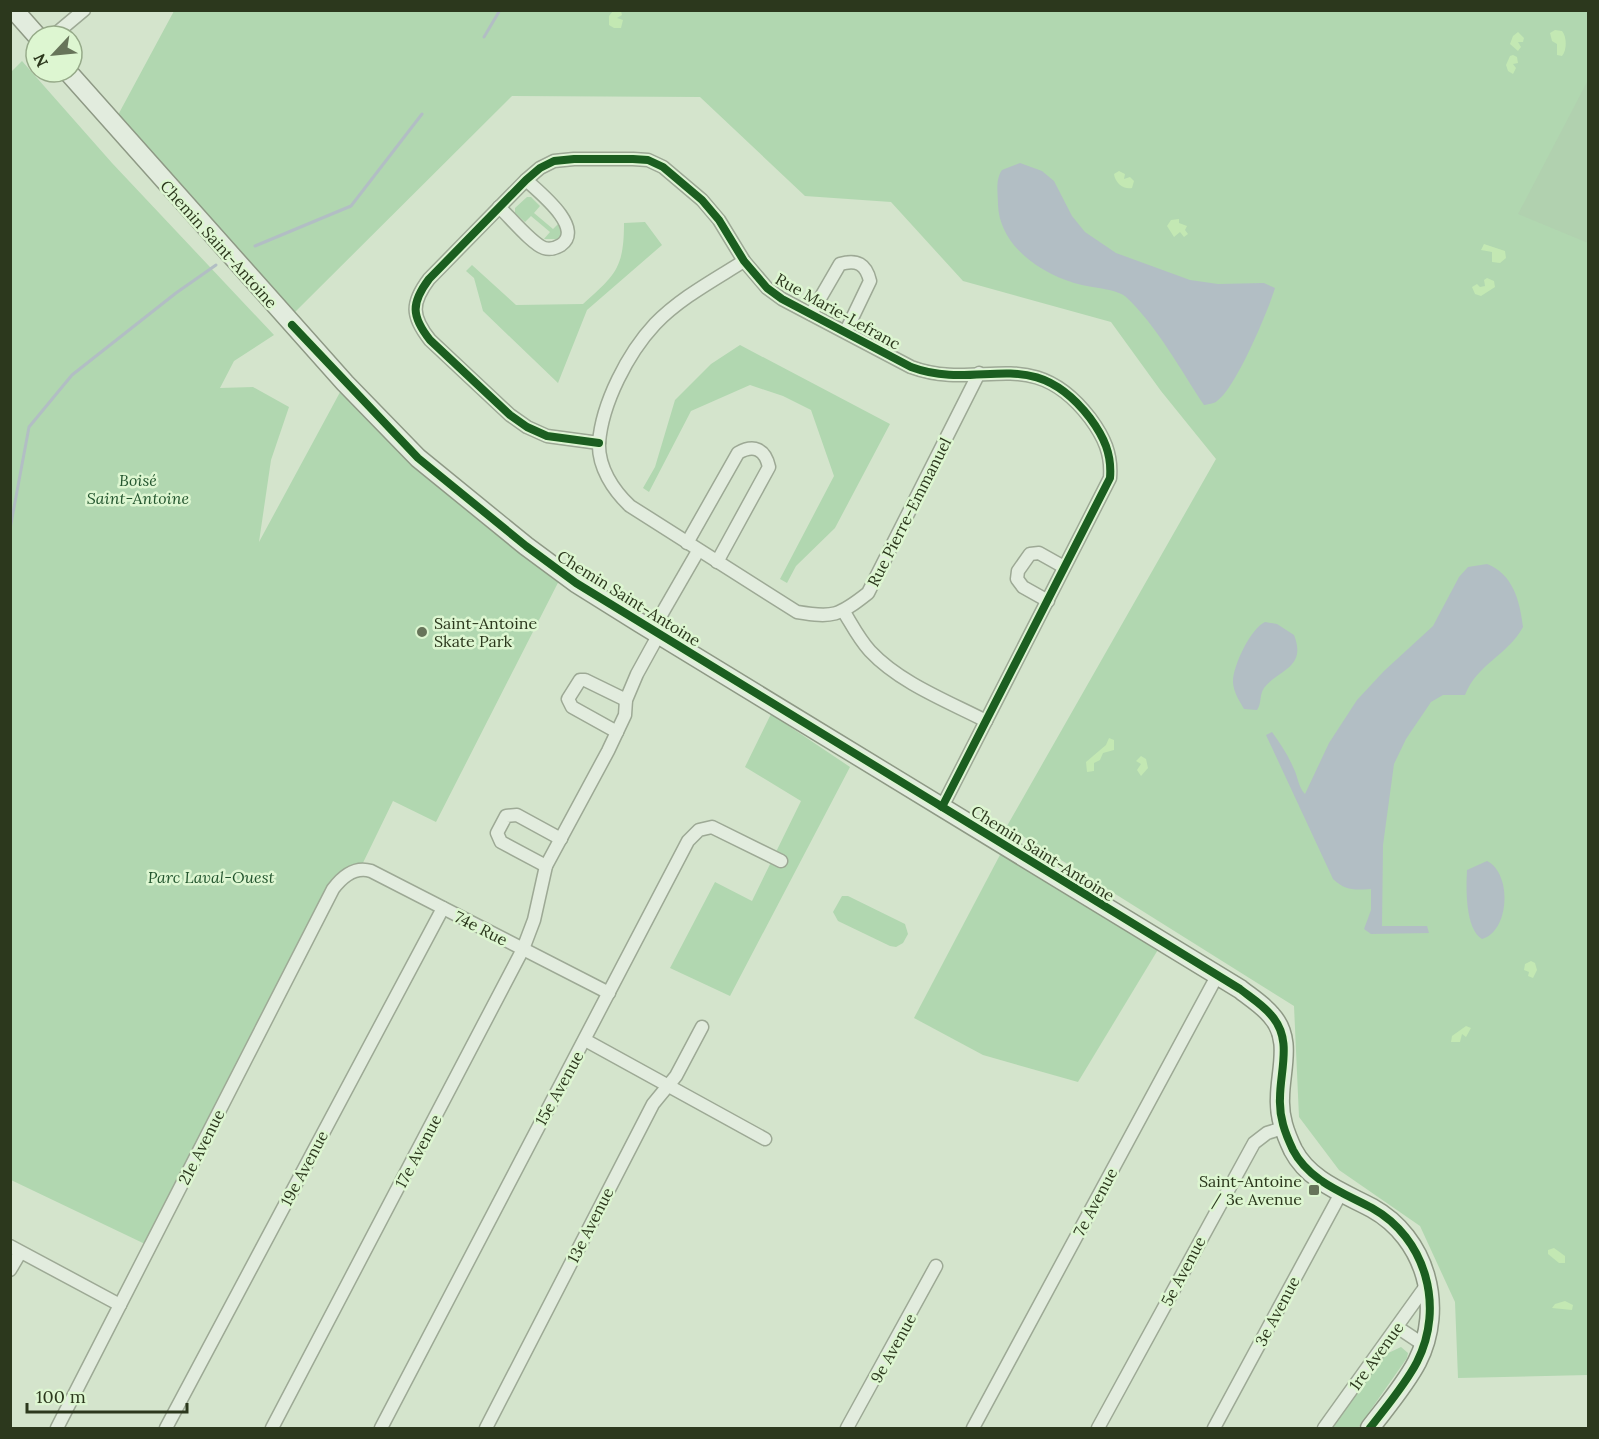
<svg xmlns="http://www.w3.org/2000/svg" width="1599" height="1439" viewBox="0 0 1599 1439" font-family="Lora,serif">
<rect width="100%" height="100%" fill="#d4e4cc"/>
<!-- green -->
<g fill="#b1d7b0">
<path d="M174 11H1588V1375L1458 1378 1455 1302 1420 1226 1339 1170 1299 1117 1294 1006 1007 826 1216 459 1161 391 1111 322 963 281 891 202 805 196 700 97 512 96 295 312 118 115Z"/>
<path d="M22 61 112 163 274 335 234 361 220 388 253 387 289 407 271 460 259 542 345 383 418 458 566 567 436 822 393 801 360 869 344 875 145 1244 11 1180 10 73Z"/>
<path d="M527 197H531L540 206 534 213 553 229 559 223 562 234 558 239H544L550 232 531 216 525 222 515 213V208Z"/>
<path d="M645 222 662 245 587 310 558 383 483 311 474 278 466 271 472 265 516 305 583 304C615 275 624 269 624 223Z"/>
<path d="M740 345 890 424 835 528 796 566 787 583 780 579 834 476 811 410 783 396 750 385 691 411 649 492 643 488 655 467 675 400 711 364Z"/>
<path d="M771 714 850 767 730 996 670 968 715 882 752 901 801 801 745 767Z"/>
<path d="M1001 853 1159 948 1078 1082 983 1055 914 1018Z"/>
<path d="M842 896H848L905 924 908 934 903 943 896 947 890 946 838 921 833 912Z"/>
<path d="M1401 1347 1408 1353 1407 1358 1358 1428H1331L1382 1356Z"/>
</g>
<!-- sand -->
<g fill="#c3e8b3">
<path d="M613 11H621L622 15 617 18 623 20 621 28H614L609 25V16Z"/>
<path d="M1555 30 1562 31C1567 37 1567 50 1562 56L1557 55V44L1552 41 1550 33Z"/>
<path d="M1518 32 1524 38 1523 42H1518L1521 47 1518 51 1510 44 1513 36Z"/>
<path d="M1513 55 1517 57 1518 63 1513 64 1516 68 1513 74 1508 71 1506 65 1510 56Z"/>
<path d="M1119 171 1125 174 1124 179 1130 177 1134 181 1132 188C1124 190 1115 183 1114 174Z"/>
<path d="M1179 219V223L1187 226 1185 230 1188 234 1184 237 1180 232 1174 237 1167 226 1171 220Z"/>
<path d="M1484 244 1505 251 1506 258 1500 263 1492 262V252L1481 250Z"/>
<path d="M1487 278 1494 281 1495 287 1481 296 1475 294 1472 287 1477 284 1480 287 1485 286 1484 280Z"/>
<path d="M1109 738 1114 740V750L1103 753 1100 760 1094 763V771L1087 772 1086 762 1106 745Z"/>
<path d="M1141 756 1146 759 1148 768 1141 776 1137 770 1141 764 1136 761Z"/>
<path d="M1531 961 1535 963 1537 970 1533 978 1528 976 1529 972 1524 970 1525 964Z"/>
<path d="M1466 1026 1471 1028 1466 1037 1462 1034 1460 1042H1451L1452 1036Z"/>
<path d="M1554 1248 1565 1256V1263H1559L1548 1254V1250Z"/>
<path d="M1565 1301 1573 1305 1572 1310 1552 1308 1555 1304Z"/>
</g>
<!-- cemetery -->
<path fill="#b1d1af" d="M1588 80V243L1518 214Z"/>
<!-- water -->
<g fill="#b2bec4">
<path d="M1020 163 1042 171 1054 181 1072 216 1085 232 1116 253 1190 280 1218 284 1264 283 1275 288C1268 311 1236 388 1217 401 1214 404 1208 404 1204 405 1180 369 1157 326 1126 297 1117 289 1094 288 1082 285 1044 276 1000 248 998 205 998 193 995 180 1002 170Z"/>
<path d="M1487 564C1513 574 1520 601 1523 627 1508 655 1477 664 1465 695H1443L1431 702 1406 739 1394 764 1383 845 1382 926H1427L1429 933 1371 934 1364 929 1371 910V889C1354 890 1346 891 1333 879L1266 735 1272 732C1280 743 1288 755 1293 767 1298 776 1298 787 1305 794L1329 743 1357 700 1384 671 1433 626 1459 577 1468 567Z"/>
<path d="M1265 622 1277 624 1294 635C1307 668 1279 669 1264 688 1259 695 1262 703 1257 710L1244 709C1239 700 1234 693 1233 683 1232 667 1251 628 1265 622Z"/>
<path d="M1487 861C1512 873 1510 931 1482 939 1465 929 1466 888 1467 870Z"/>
</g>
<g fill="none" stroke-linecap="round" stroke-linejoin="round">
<!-- stream -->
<g stroke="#b2bec4" stroke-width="3">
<path d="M484 37 500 10"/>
<path d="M255 246 351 206 422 114"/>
<path d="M10 529 29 427 72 375 176 293 216 265"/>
</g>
<!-- street casing -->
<g stroke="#9da995" stroke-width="15">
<g id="street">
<path d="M53 36 84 10"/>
<path d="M499 207C509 216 532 244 544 248 550 250 556 248 561 245 585 228 539 192 526 180"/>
<path d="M744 261C714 280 680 298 655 324 628 353 602 403 599 443 598 467 613 490 630 506L797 612C833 618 839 616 868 593L979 373"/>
<path d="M811 314 840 264C857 259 866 264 870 281L846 331"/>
<path d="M599 443 547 436 527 427 510 415 430 340C411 316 411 303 429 279L526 180 540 168 554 161 574 159H633L648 160 663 167 702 200 719 220 744 261 767 288 782 299 911 367C981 393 1031 341 1090 418 1104 437 1112 454 1110 478L942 807"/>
<path d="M687 543 738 453C754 444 765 449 769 467L717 562"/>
<path d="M1048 601 1023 587 1017 579 1018 571 1030 554 1039 553 1064 567"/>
<path d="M844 612C852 625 859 639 870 651 900 683 947 701 986 721"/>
<path d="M653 629 698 551"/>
<path d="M617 732 572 707 568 699 580 680H585L626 700"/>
<path d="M546 866 501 842 497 833 506 816 517 815 561 839"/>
<path d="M585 1040 765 1139"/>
<path d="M10 1246 120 1305"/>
<path d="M10 1270 20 1253"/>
<path d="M1397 1327 1424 1345"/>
<path d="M57 1428 333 889C342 877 355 866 371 871L609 993"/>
<path d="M166 1428 443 908"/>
<path d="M272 1428 523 949 534 920 546 866 608 751 625 715 626 700 637 674 659 634"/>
<path d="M381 1428 688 841 699 830 712 827 781 861"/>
<path d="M486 1428 653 1104 676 1076 702 1027"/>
<path d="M847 1428 936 1266"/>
<path d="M973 1428 1217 976"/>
<path d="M1098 1428 1254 1143 1267 1133 1283 1128"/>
<path d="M1214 1428 1341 1193"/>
<path d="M1324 1428 1428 1283"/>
</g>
</g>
<!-- secondary casing -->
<g stroke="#8e9985" stroke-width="21">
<g id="secondary">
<path d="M14 10 37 36"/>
<path d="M68 72 345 383 418 458 526 546 576 583 640 623 1240 989C1250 997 1263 1005 1271 1015 1293 1039 1280 1070 1280 1098 1279 1117 1285 1133 1293 1150 1309 1181 1344 1193 1372 1208 1426 1238 1445 1307 1417 1362 1405 1385 1386 1407 1370 1428"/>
</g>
</g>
<!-- street -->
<use href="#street" stroke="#e2ecde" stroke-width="12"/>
<!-- secondary -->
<use href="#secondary" stroke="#e2ecde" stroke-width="18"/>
<!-- cycleway casing -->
<g stroke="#ddf6d1" stroke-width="11">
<g id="cycleway">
<path d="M292 325 418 458 526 546 576 583 1240 989C1250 997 1263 1005 1271 1015 1293 1039 1280 1070 1280 1098 1279 1117 1285 1133 1293 1150 1309 1181 1344 1193 1372 1208 1426 1238 1445 1307 1417 1362 1405 1385 1386 1407 1370 1428"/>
<path d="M599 443 547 436 527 427 510 415 430 340C411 316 411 303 429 279L526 180 540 168 554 161 574 159H633L648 160 663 167 702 200 719 220 744 261 767 288 782 299 911 367C981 393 1031 341 1090 418 1104 437 1112 454 1110 478L942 807"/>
</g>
</g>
<!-- cycleway -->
<use href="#cycleway" stroke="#1b5e20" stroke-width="8"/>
</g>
<!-- markers -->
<g fill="#67745a" stroke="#ddf6d1" stroke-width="2">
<circle cx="422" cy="632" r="6"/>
<rect x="1308" y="1184" width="12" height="12" rx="3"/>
</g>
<g text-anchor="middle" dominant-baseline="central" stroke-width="5" stroke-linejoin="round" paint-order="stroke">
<!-- street labels -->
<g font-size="16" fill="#2c381d" stroke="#ddf6d1">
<text transform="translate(219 244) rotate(48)">Chemin Saint-Antoine</text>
<text transform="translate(838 311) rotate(29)">Rue Marie-Lefranc</text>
<text transform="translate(909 512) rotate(-63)">Rue Pierre-Emmanuel</text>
<text transform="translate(629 598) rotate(32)">Chemin Saint-Antoine</text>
<text transform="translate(1043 853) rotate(32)">Chemin Saint-Antoine</text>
<text transform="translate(481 928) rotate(27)">74e Rue</text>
<text transform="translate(559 1088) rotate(-61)">15e Avenue</text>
<text transform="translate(201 1147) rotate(-63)">21e Avenue</text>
<text transform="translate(418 1151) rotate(-62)">17e Avenue</text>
<text transform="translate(304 1168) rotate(-62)">19e Avenue</text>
<text transform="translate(1095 1202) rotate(-62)">7e Avenue</text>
<text transform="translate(590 1225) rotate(-63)">13e Avenue</text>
<text transform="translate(1183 1271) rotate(-62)">5e Avenue</text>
<text transform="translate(1277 1311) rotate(-62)">3e Avenue</text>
<text transform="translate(893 1348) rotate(-61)">9e Avenue</text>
<text transform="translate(1376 1356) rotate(-54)">1re Avenue</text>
</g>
<!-- park labels -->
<g font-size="16" font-style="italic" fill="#23552e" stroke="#ddf6d1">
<text x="138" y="480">Boisé<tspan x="138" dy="18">Saint-Antoine</tspan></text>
<text x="211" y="877">Parc Laval-Ouest</text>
</g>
<!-- poi labels -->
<g font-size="16" fill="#2c381d" stroke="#ddf6d1" text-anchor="start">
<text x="434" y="623">Saint-Antoine<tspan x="434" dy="18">Skate Park</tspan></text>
<text x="1302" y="1181" text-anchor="end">Saint-Antoine<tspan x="1302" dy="18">/ 3e Avenue</tspan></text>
</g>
</g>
<!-- border -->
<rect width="1599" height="1439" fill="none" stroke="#2c381d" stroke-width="24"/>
<!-- north arrow -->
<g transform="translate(54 54) rotate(244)"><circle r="28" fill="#ddf6d1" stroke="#96aa89" stroke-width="1.5"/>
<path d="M0-4.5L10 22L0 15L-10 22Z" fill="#67745a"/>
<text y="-9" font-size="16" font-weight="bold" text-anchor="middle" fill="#2c381d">N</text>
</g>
<!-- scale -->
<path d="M27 1403v9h160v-9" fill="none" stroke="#2c381d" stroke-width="3"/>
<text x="36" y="1403" font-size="18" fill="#2c381d" stroke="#ddf6d1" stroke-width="4.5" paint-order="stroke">100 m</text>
</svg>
